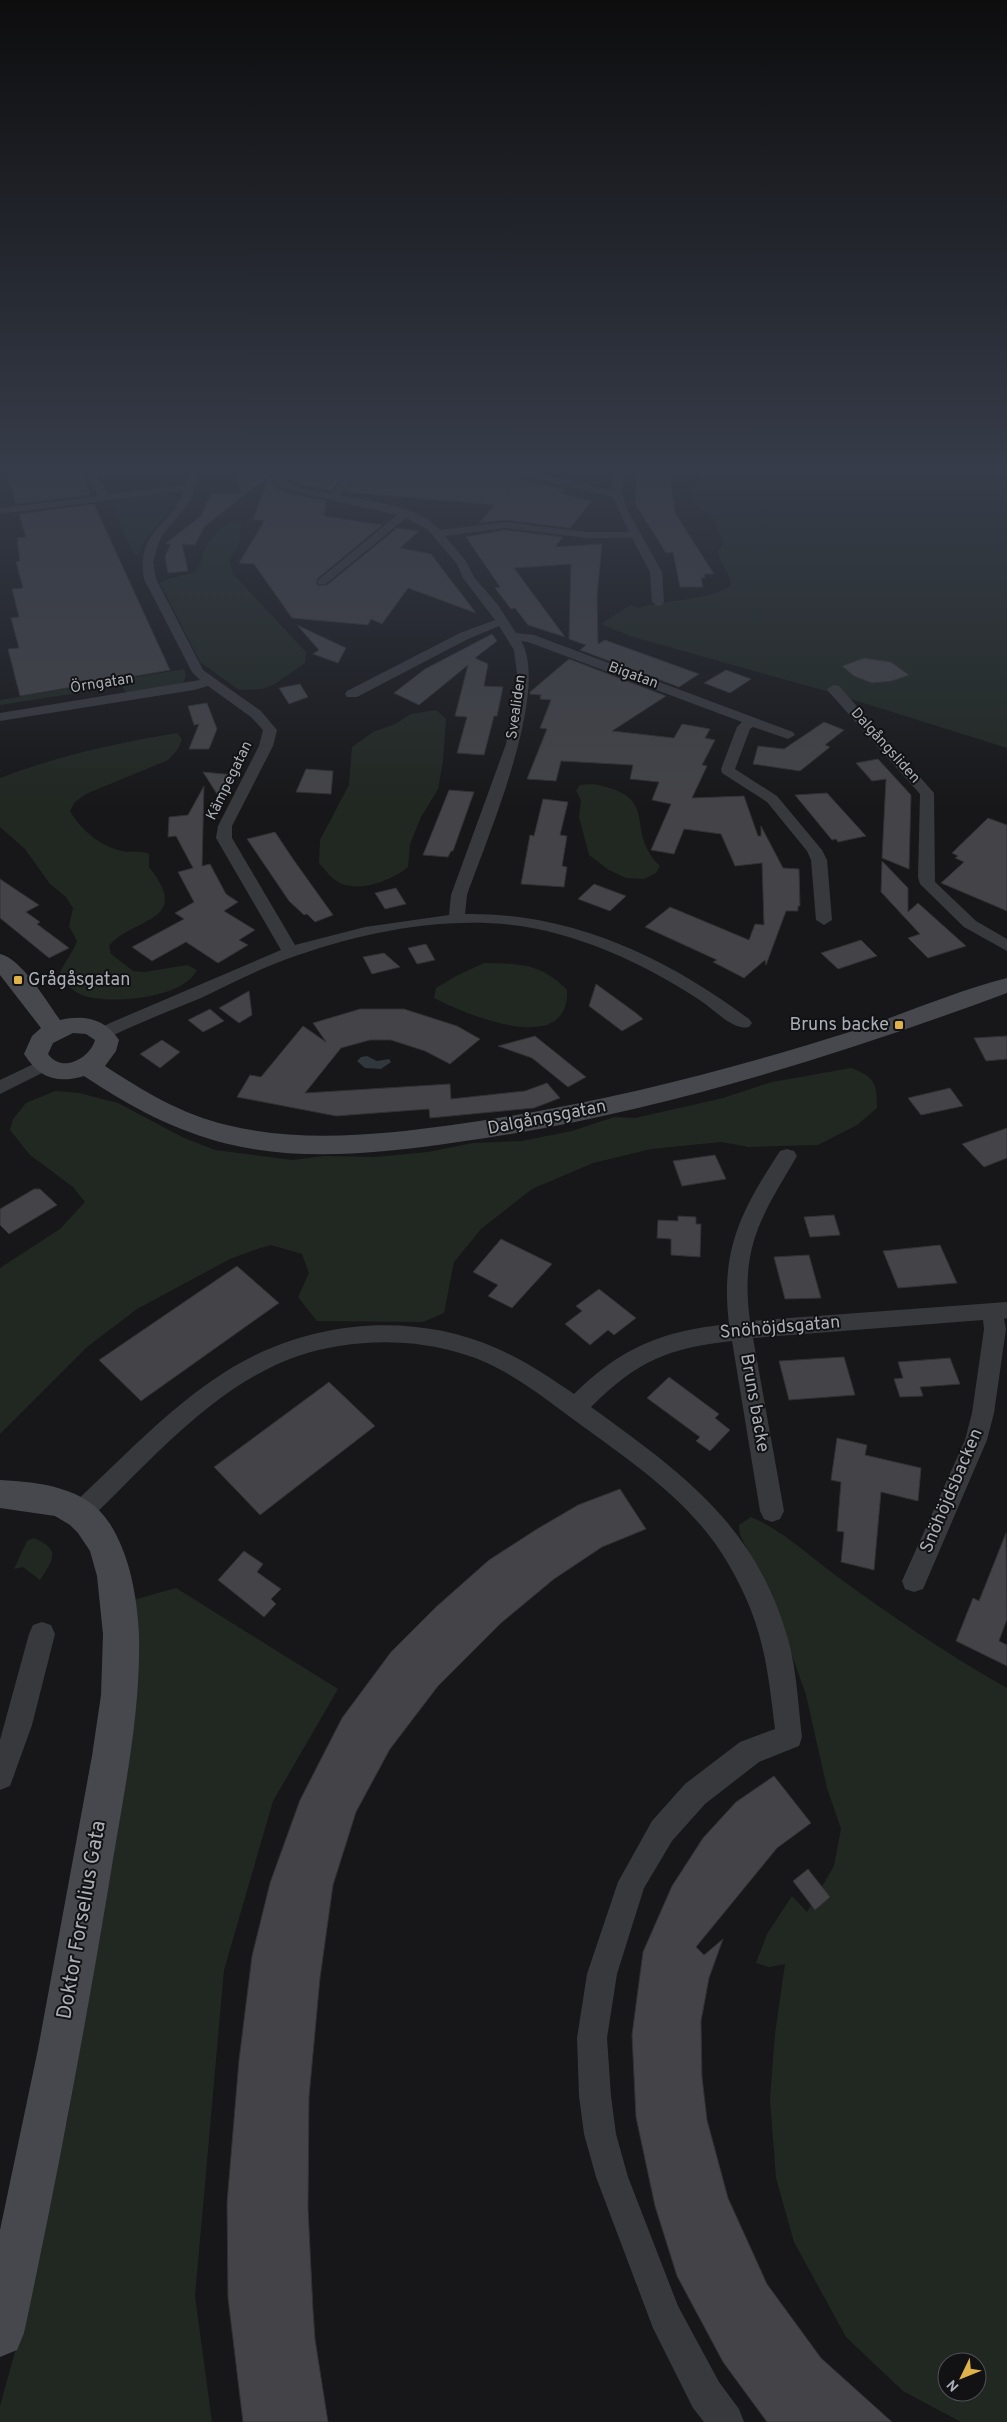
<svg xmlns="http://www.w3.org/2000/svg" width="1007" height="2422" viewBox="0 0 1007 2422" font-family="Overpass,sans-serif">
<rect width="100%" height="100%" fill="#171719"/>
<!-- green -->
<g fill="#212822" fill-rule="evenodd">
<path d="M703 470H1007V748L822 690 630 636 601 624 630 605 639 608C663 600 713 600 731 585 730 573 720 564 718 551L724 543 712 517 694 502 695 488Z"/>
<path d="M166 493 180 498 179 501 146 538 138 555 134 554 109 500Z"/>
<path d="M235 521 241 524C241 540 239 548 229 560L234 575 306 652 305 663 275 684 262 689 239 690 200 662 160 583C171 575 187 578 197 569 201 565 201 559 203 554 209 541 220 524 235 521Z"/>
<path d="M184 669 186 676 183 683 126 693 122 686 0 705V700Z"/>
<path d="M436 710 446 719 443 761 438 789 421 817 410 844 408 867C391 881 355 895 335 880 329 876 324 868 319 863L320 840 349 785 352 747 373 732 395 724 411 714Z"/>
<path d="M177 733 182 739 178 749 168 760 86 794 75 802 70 811C80 829 101 847 122 851 132 853 139 850 149 854V867C194 923 132 917 109 946L111 954 133 971 145 972 187 965 197 970C183 999 109 1005 82 995 72 991 65 983 59 975 64 962 73 953 77 941L69 926 73 908 66 897 50 884 25 849 0 827V778C57 756 117 743 177 733Z"/>
<path d="M593 784C664 797 622 829 660 866L656 873 644 879 626 878 609 870 589 855 579 817 581 800 576 791 580 785Z"/>
<path d="M484 963C519 964 541 963 567 990 570 1059 465 1014 434 998L436 988 456 976Z"/>
<path d="M851 1068C875 1077 877 1083 877 1108L857 1125 818 1145 749 1147 721 1142 651 1149 593 1163 532 1189 481 1229 454 1262 444 1313 423 1322 317 1321 298 1297 309 1273 302 1254 271 1245 257 1249 230 1259 137 1309 87 1347 0 1434V1268L60 1229 85 1202 73 1187 30 1155 10 1130 13 1119 26 1103 55 1091 79 1093 118 1103 182 1137 215 1150 292 1160 325 1156 375 1157 428 1152 473 1143 522 1141 572 1131 614 1117 635 1118 723 1098 772 1082Z"/>
<path d="M751 1517C784 1531 809 1556 838 1577 891 1616 950 1656 1007 1688V2422H961L903 2391 846 2337 794 2242 776 2178 770 2099 775 2034 785 1964 769 1967 756 1963 767 1934 792 1896 807 1912 834 1866 841 1829 827 1788 806 1695 772 1599 740 1535 739 1525ZM947 2362H977V2392H947Z"/>
<path d="M34 1538C62 1550 53 1560 40 1580L23 1567 14 1569 27 1541Z"/>
<path d="M176 1588 338 1689 273 1801 224 1970 195 2296 212 2422H0V2406L18 2341 68 2117 130 1754 133 1600Z"/>
</g>
<!-- water -->
<path fill="#30373d" d="M367 1056 377 1061 389 1059 391 1062 381 1069 365 1068 357 1061 361 1057Z"/>
<!-- building -->
<g fill="#444448" stroke="#313134">
<path d="M23 470H76L78 473H82L90 495 16 504 7 472Z"/>
<path d="M236 470H266L269 475 204 527 195 545 182 544 188 571 168 573 165 556 171 544H165L201 516 211 493H241Z"/>
<path d="M280 470H350L331 491 295 483Z"/>
<path d="M364 470H485L566 490 561 493 592 501 570 528 505 520 479 523 495 505 346 492Z"/>
<path d="M635 470H669L675 513 714 574H704L705 578H701L703 587H680L673 552 666 553 636 505Z"/>
<path d="M269 475 275 486 285 492 326 501 324 516 382 525 317 579V585H327L397 528 419 531 400 548 431 554 476 613 408 588 382 624 371 619 368 625 292 618 254 564 239 563 265 520H253Z"/>
<path d="M94 504 170 670 20 696 8 649 19 648 11 618 19 617 12 589 23 588 16 562 20 561 17 538 26 537 19 514Z"/>
<path d="M505 530 563 537 555 547 602 544 597 596 598 644 605 640 699 674 679 687 580 650 586 645 569 639 571 564 514 568 565 637 528 625 515 608 511 609 495 588 500 587 466 537Z"/>
<path d="M297 625 346 648 338 663 313 654 319 650Z"/>
<path d="M492 634 497 641 475 658 488 664 484 686 503 687 497 716H494L484 755 457 753 467 717 455 716 468 665 419 705 394 693 425 669Z"/>
<path d="M864 658 891 662 909 675 892 681 872 683 854 676 842 666Z"/>
<path d="M569 659 666 696 612 731 674 738 682 724 710 729 705 738 715 740 702 765 707 766 692 798 744 796 758 836H761V826L783 868 799 869 800 906H798V911H786L766 965 765 960 744 978 713 962 717 960 645 927 670 907 749 940 755 924 764 925 762 863 735 866 721 834 684 829 674 854 651 850 671 804 652 800 659 782 630 779 633 765 561 761 556 781 527 779 547 729 540 728 551 700 540 699 541 695 530 694V692Z"/>
<path d="M726 670 751 679 730 693 704 683Z"/>
<path d="M300 684 308 697 289 704 279 688Z"/>
<path d="M207 703 217 729 209 749H189L199 724 194 725 188 706Z"/>
<path d="M824 722 844 730 825 745 830 747 800 771 753 764 758 746 784 749Z"/>
<path d="M878 759 911 795 909 869 882 858 886 779 872 781 856 763Z"/>
<path d="M306 769 333 771 331 794 296 792Z"/>
<path d="M203 772 235 775 222 802Z"/>
<path d="M204 786 202 866 210 864 226 894 238 902 224 911 255 930 239 940 248 945 218 963 186 942 152 961 132 947 184 919 175 913 194 902 178 872 193 868 176 836 168 837 169 817 188 815Z"/>
<path d="M449 790 474 792 453 851H451L448 857 423 855Z"/>
<path d="M827 793 866 836 838 842 836 839 832 840 795 795Z"/>
<path d="M543 799 568 802 560 835 567 836 562 866 567 867 564 887 521 884 530 835 534 836Z"/>
<path d="M988 818 1007 825V911L941 883 964 862 955 858 958 856 952 853Z"/>
<path d="M275 832 293 859 333 915 315 922 307 914 304 915 289 901 247 839Z"/>
<path d="M882 861 908 888V912L918 903 966 946 928 958 908 938 920 934 881 892Z"/>
<path d="M0 879 39 905 26 912 40 922 37 924 69 948 49 958 0 918Z"/>
<path d="M594 884 626 896 610 911 578 899Z"/>
<path d="M396 888 406 904 385 909 375 893Z"/>
<path d="M861 940 877 956 838 969 821 953Z"/>
<path d="M426 944 435 960 417 964 408 948Z"/>
<path d="M384 953 400 967 372 974 363 957Z"/>
<path d="M596 984 636 1013 643 1019 622 1031 589 1006Z"/>
<path d="M249 991 252 1015 239 1023 219 1008Z"/>
<path d="M210 1009 224 1021 203 1032 188 1020Z"/>
<path d="M360 1009H404L457 1026 480 1039 450 1064 425 1051 391 1040H370L341 1048 305 1093 450 1084 451 1099 525 1091 547 1083 560 1098 534 1108 430 1118 429 1109 336 1116 237 1097 250 1075 261 1077 303 1026 326 1042 313 1023Z"/>
<path d="M535 1036 586 1077 568 1087 532 1058 498 1046Z"/>
<path d="M1007 1036V1059L986 1061 974 1038Z"/>
<path d="M162 1040 180 1052 160 1068 140 1054Z"/>
<path d="M950 1088 963 1106 921 1115 908 1098Z"/>
<path d="M1007 1128V1158L984 1167 962 1144Z"/>
<path d="M715 1155 726 1179 682 1186 673 1161Z"/>
<path d="M34 1189H40L57 1205 9 1234 0 1225V1209Z"/>
<path d="M834 1215 840 1235 810 1237 804 1217Z"/>
<path d="M678 1216 696 1217V1224H701L700 1257 671 1255V1239L657 1238 658 1220 678 1221Z"/>
<path d="M501 1239 552 1264 512 1308 488 1296 498 1285 473 1272Z"/>
<path d="M940 1245 957 1283 898 1288 883 1251Z"/>
<path d="M809 1255 821 1298 785 1299 774 1257Z"/>
<path d="M237 1266 279 1303 141 1401 99 1360Z"/>
<path d="M599 1289 636 1318 614 1335 608 1330 590 1345 565 1324 582 1311 576 1306Z"/>
<path d="M844 1357 855 1395 789 1400 779 1361Z"/>
<path d="M950 1358 960 1384 920 1387 923 1396 900 1397 894 1379 903 1378 898 1362Z"/>
<path d="M669 1377 719 1414 715 1418 730 1430 710 1451 696 1441 700 1437 647 1398Z"/>
<path d="M329 1382 375 1426 260 1515 214 1467Z"/>
<path d="M837 1438 867 1445 865 1455 921 1468 918 1501 881 1492 874 1570 841 1562 844 1532 837 1531 841 1482 831 1480Z"/>
<path d="M620 1489 646 1529 602 1547 554 1579 501 1623 438 1686 390 1749 356 1812 333 1885 320 1978 309 2097 308 2208 313 2310 315 2339 328 2422H243L228 2298 227 2203 239 2060 252 1956 270 1883 300 1800 342 1718 391 1652 436 1607 489 1560 537 1529 578 1505Z"/>
<path d="M1006 1533 1007 1619 999 1641 1007 1645V1666L956 1641 973 1598 979 1601Z"/>
<path d="M244 1551 263 1564 257 1572 281 1589 271 1599 276 1604 264 1617 218 1580Z"/>
<path d="M774 1776 811 1823 777 1848 696 1947 704 1955 723 1939 709 1978 701 2021 702 2077 707 2120 728 2198 767 2284 821 2358 892 2422H767L723 2362 677 2276 655 2206 636 2117 632 2035 643 1952 672 1886 703 1838 736 1802Z"/>
<path d="M808 1869 830 1897 815 1910 793 1881Z"/>
</g>
<g fill="none" stroke-linecap="round" stroke-linejoin="round">
<!-- street -->
<g fill="#38393d" fill-rule="evenodd">
<path d="M84 470H94L108 494 185 485 190 470H200L190 502 163 534 158 544 153 562 156 579 203 670 261 711 277 730 273 746 232 826V838L295 945 365 927 449 915 451 895 506 744 517 674 514 650 499 626 468 639 357 697H347L345 694 347 691 460 633 495 620 463 578 457 564 428 530 406 518 326 584H318V580L397 515 286 490 276 484 268 470H278C290 490 310 489 332 493L352 470H362L341 495C372 502 418 505 440 530L505 522 586 532H629L613 497 510 473 505 470H522L612 490 613 470H623L622 494 627 509 662 572 664 602 662 605 658 606 652 602 650 572 632 538H586L505 528 445 536 466 561 474 577 498 605 516 633 534 635 793 732 795 735 788 739 753 727 750 729 735 769 777 796 822 850 827 860 832 920 824 925 816 920 811 860 807 851 767 802 722 773 721 769 737 727 742 722 528 642 521 641C551 690 486 841 467 895L465 914C571 912 666 957 749 1019L752 1023 749 1027C733 1031 715 1010 701 1001 657 972 610 948 558 934 472 909 369 929 287 959 257 970 229 985 201 998 170 1011 140 1022 110 1037H98L95 1033 98 1029 110 1023 281 950 216 838 218 826 259 746 263 730 251 717 208 686 194 690 0 721V713L200 680 192 672 144 579C136 529 171 528 183 491L0 514V508L98 496Z"/>
<path d="M834 685 839 686 934 793 935 882 976 921 1007 939V951L964 927 920 884 918 877 920 794 829 692 827 689Z"/>
<path d="M44 1059 50 1061 53 1065 50 1069 0 1094V1080Z"/>
<path d="M787 1149 794 1151 797 1156C761 1217 740 1247 750 1321L1007 1302V1318L1004 1319 1006 1329 994 1413 987 1440 923 1589 914 1592 905 1589 902 1581 965 1440 972 1413 984 1329 983 1320 753 1338 784 1511 780 1519 772 1522 764 1519 760 1511 732 1341C668 1348 637 1361 591 1407 682 1473 755 1524 788 1639 797 1671 798 1705 802 1737L799 1746 759 1762 705 1804 672 1841 644 1888 617 1974 607 2038 611 2096 616 2134 628 2177 678 2306 719 2382 739 2409 744 2422H704L693 2408 653 2328 596 2177 584 2134 579 2096 577 2038 587 1974 618 1882 652 1821 685 1784 740 1742 775 1729C767 1663 763 1624 729 1565 695 1505 636 1465 581 1425 544 1398 507 1367 463 1354 410 1337 349 1339 298 1356 214 1385 151 1461 88 1521L80 1524 72 1521 68 1513 72 1505C121 1460 168 1408 225 1372 305 1321 409 1310 496 1348 524 1360 549 1377 574 1394 622 1347 662 1331 729 1324 720 1250 741 1211 780 1151Z"/>
<path d="M42 1622 51 1625 55 1634 32 1725 10 1786 0 1790V1740L29 1634 33 1625Z"/>
</g>
<!-- secondary -->
<g fill="#46484d" fill-rule="evenodd">
<path d="M0 954C22 959 47 1002 60 1020 84 1014 106 1019 119 1040L116 1051 105 1066C143 1091 183 1115 227 1125 300 1143 379 1135 452 1125 590 1106 724 1072 856 1030 906 1013 956 991 1007 978V993C828 1059 647 1116 458 1142 383 1153 303 1162 228 1144 175 1131 129 1106 84 1076 57 1084 39 1078 24 1054L32 1036 41 1028 0 975ZM73 1033 86 1034 95 1040C90 1058 62 1074 48 1054L53 1043Z"/>
<path d="M0 1480C40 1482 87 1487 110 1524 130 1556 137 1596 139 1634 141 1718 122 1801 109 1884 84 2034 56 2184 24 2333L17 2350 0 2357V2230L38 2049 92 1756 101 1695 103 1634 97 1576 90 1551 78 1533 70 1525 55 1516 0 1508Z"/>
</g>
</g>
<!-- sky -->
<linearGradient id="sky" x2="0" y2="1"><stop stop-color="#0d0d0e"/><stop offset="0.58" stop-color="#363c49"/><stop offset="1" stop-color="#363c49" stop-opacity="0"/></linearGradient>
<rect width="1007" height="809" fill="url(#sky)"/>
<!-- markers -->
<g fill="#dfb349" stroke="#121214" stroke-width="2">
<rect x="13" y="975" width="10" height="10" rx="2.5"/>
<rect x="894" y="1020" width="10" height="10" rx="2.5"/>
</g>
<g text-anchor="middle" dominant-baseline="central" stroke-width="4" stroke-linejoin="round" paint-order="stroke">
<!-- far-street labels -->
<g font-size="15" fill="#aaaeb7" stroke="#121214">
<text transform="translate(633 676) rotate(20)">Bigatan</text>
<text transform="translate(102 684) rotate(-9)">Örngatan</text>
<text transform="translate(517 707) rotate(-82)">Svealiden</text>
<text transform="translate(885 746) rotate(48)">Dalgångsliden</text>
<text transform="translate(230 781) rotate(-64)">Kämpegatan</text>
</g>
<!-- poi labels -->
<g font-size="18" fill="#aaaeb7" stroke="#121214" text-anchor="start">
<text x="28" y="980">Grågåsgatan</text>
<text x="889" y="1025" text-anchor="end">Bruns backe</text>
</g>
<!-- street labels -->
<g font-size="18" fill="#aaaeb7" stroke="#121214">
<text transform="translate(547 1118) rotate(-11)">Dalgångsgatan</text>
<text transform="translate(780 1328) rotate(-5)">Snöhöjdsgatan</text>
<text transform="translate(754 1403) rotate(80)">Bruns backe</text>
<text transform="translate(952 1491) rotate(-67)">Snöhöjdsbacken</text>
</g>
<!-- near-street labels -->
<g font-size="21" fill="#aaaeb7" stroke="#121214">
<text transform="translate(82 1920) rotate(-80)">Doktor Forselius Gata</text>
</g>
</g>
<!-- north arrow -->
<g transform="translate(962 2377) rotate(227)"><circle r="24" fill="#121214" stroke="#4f5055"/>
<path d="M0-4L9 19L0 12L-9 19Z" fill="#dfb349"/>
<text y="-8" font-size="14" font-weight="bold" text-anchor="middle" fill="#aaaeb7">N</text>
</g>
</svg>
